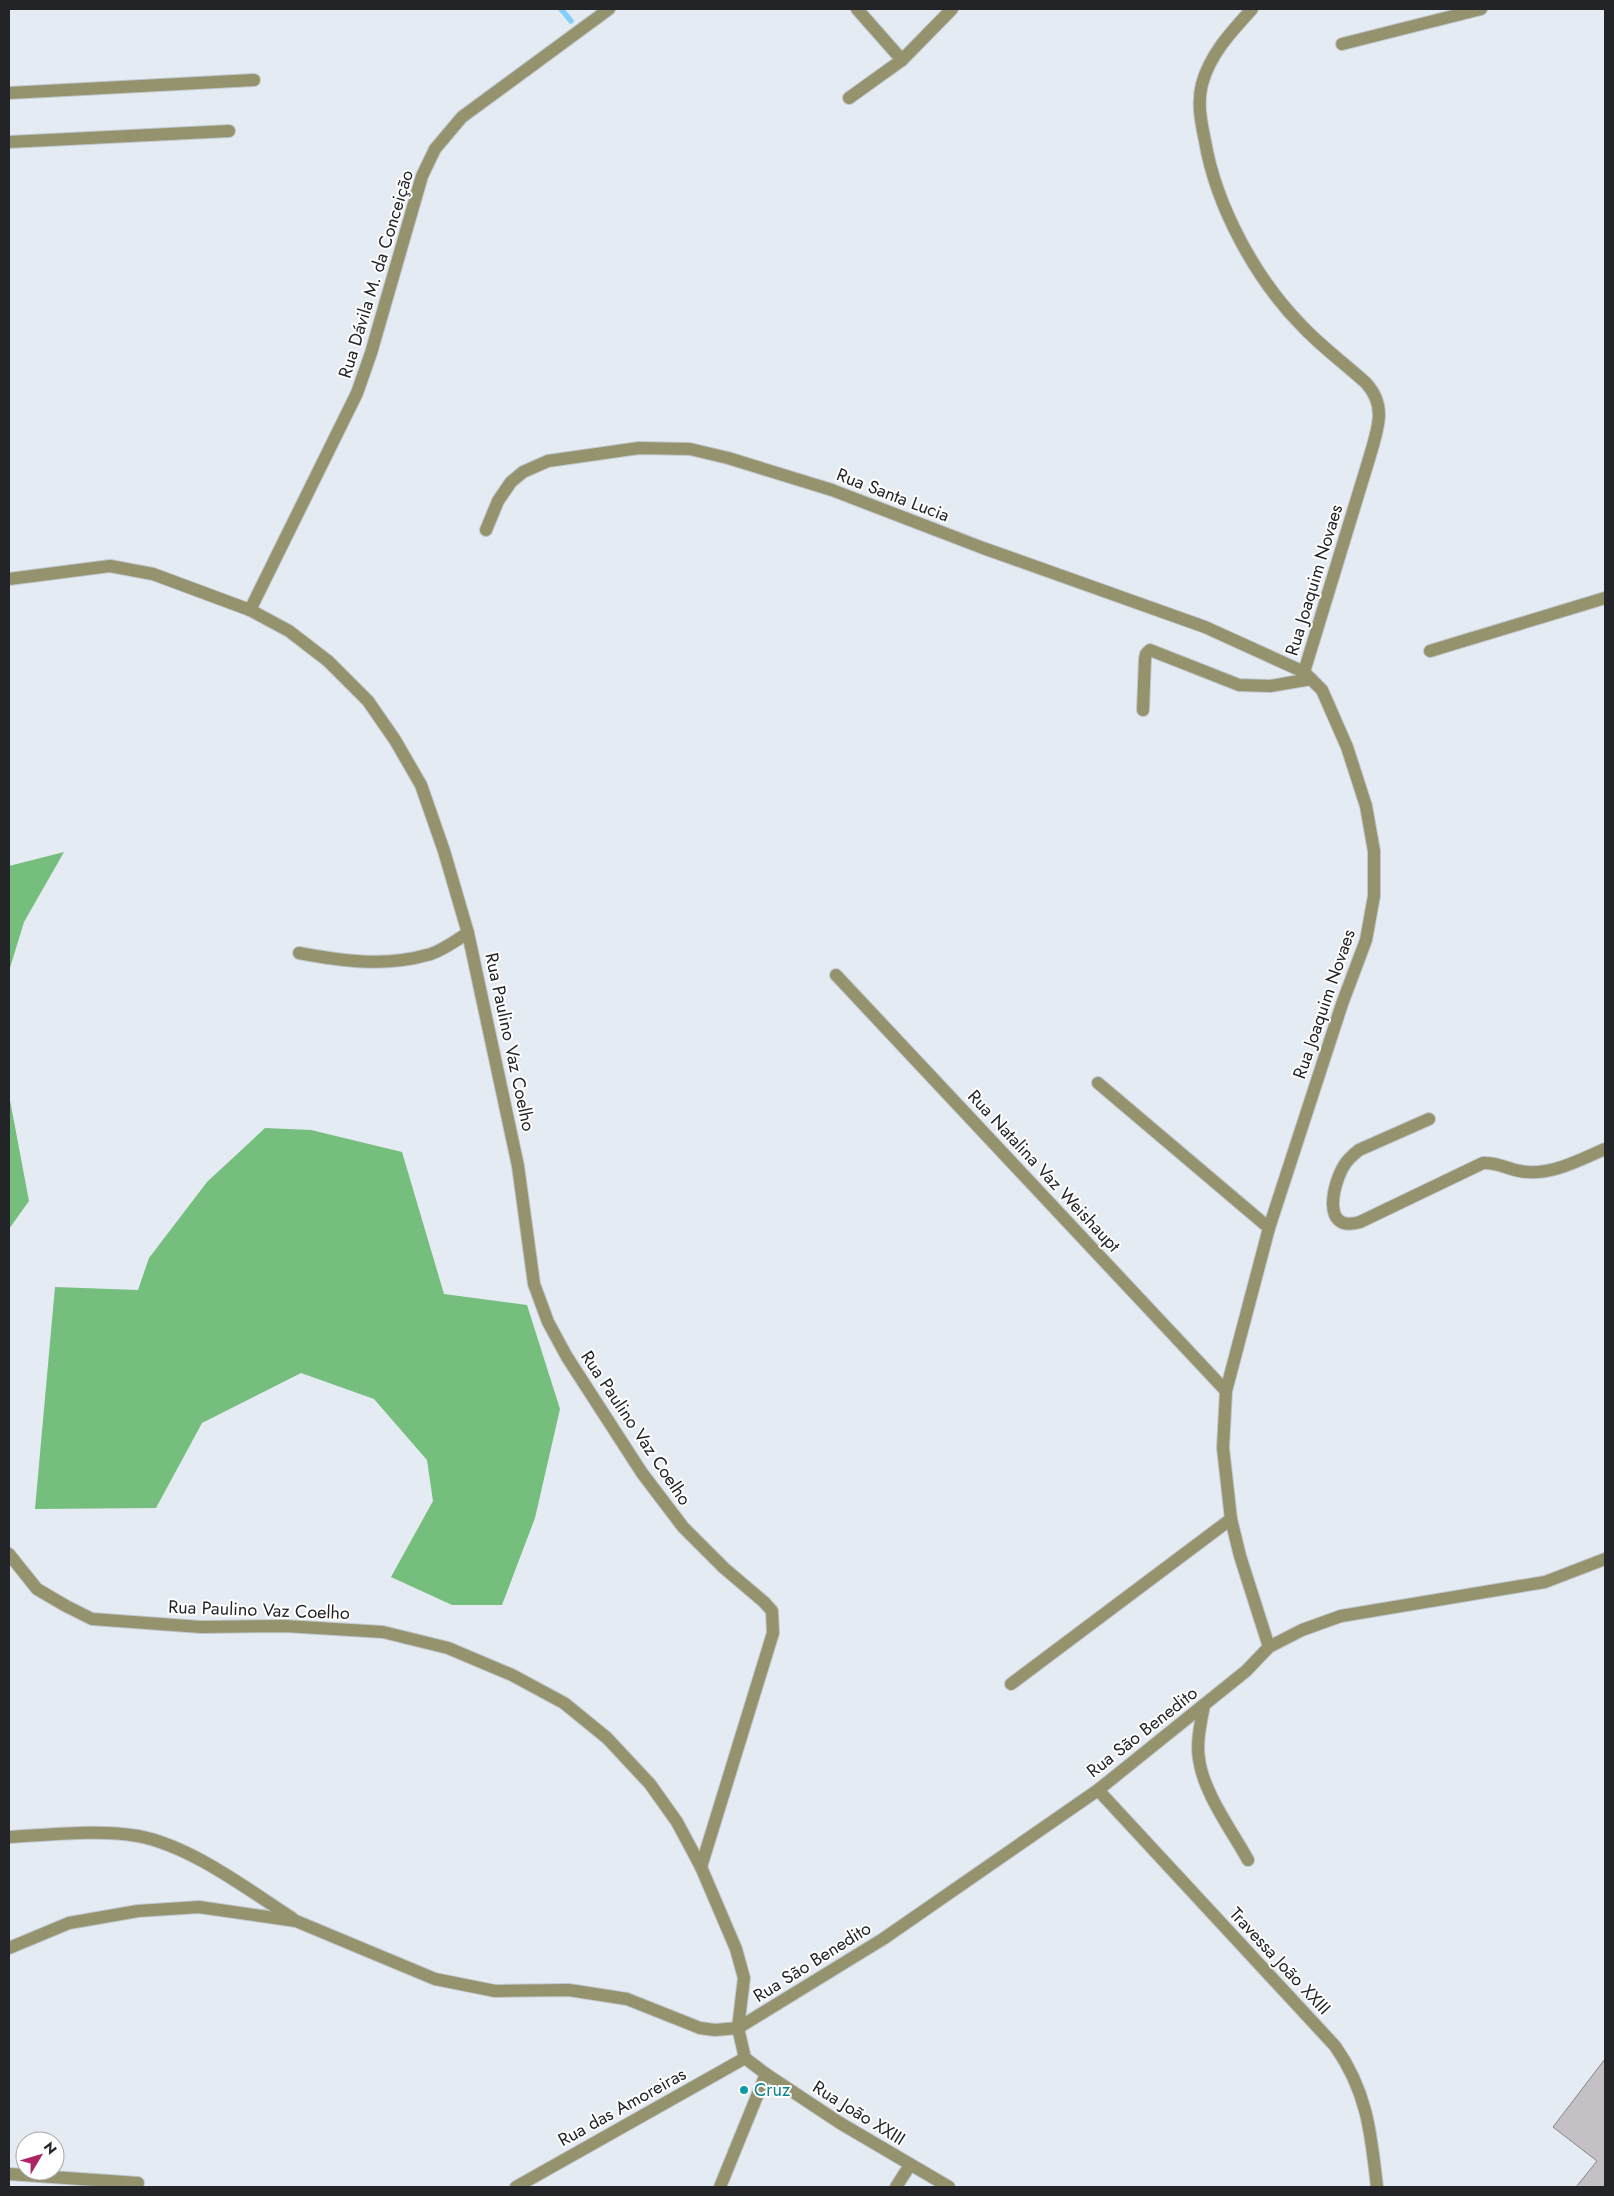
<svg xmlns="http://www.w3.org/2000/svg" width="1614" height="2196" viewBox="0 0 1614 2196" font-family="Jost,sans-serif">
<rect width="100%" height="100%" fill="#e4ebf2"/>
<!-- forest -->
<g fill="#75be7d">
<path d="M64 852 24 922 9 971V866Z"/>
<path d="M9 1095 29 1201 9 1229Z"/>
<path d="M265 1128 311 1130 402 1152 444 1294 527 1305 560 1409 535 1518 502 1605H452L391 1577 433 1501 427 1460 374 1399 301 1373 202 1423 156 1508 35 1509 55 1287 138 1290 149 1258 207 1182Z"/>
</g>
<g fill="none" stroke-linecap="round" stroke-linejoin="round">
<!-- stream -->
<path stroke="#85cef9" stroke-width="5.5" d="M561 9 571 21"/>
</g>
<!-- building -->
<path fill="#c5bfc6" stroke="#8a858b" d="M1605 2059V2187H1576L1597 2161 1553 2127Z"/>
<g fill="none" stroke-linecap="round" stroke-linejoin="round">
<!-- minor casing -->
<g stroke="#c1c7cd" stroke-width="14">
<g id="minor">
<path d="M857 9 902 60"/>
<path d="M1252 9C1232 31 1210 54 1202 84 1197 103 1201 122 1205 141 1216 206 1256 280 1303 327 1322 347 1345 364 1366 383 1388 407 1377 430 1369 459L1304 672 1322 690 1347 747 1366 806 1374 851V896L1366 940 1342 1004 1269 1228 1226 1391 1223 1448 1231 1519 1240 1556 1269 1647"/>
<path d="M1342 44 1481 9"/>
<path d="M9 93 254 80"/>
<path d="M849 98 902 60 952 9"/>
<path d="M9 142 229 131"/>
<path d="M486 530 498 501 511 482 523 472 548 461 639 448 690 449 728 458 832 490 983 548 1205 627 1304 672"/>
<path d="M9 579 110 566 153 574 250 610 289 631 328 661 368 701 395 740 421 785 444 851 468 933 518 1166 534 1284 548 1322 567 1357 642 1473 683 1527 724 1568 764 1602 772 1611 773 1633 701 1867"/>
<path d="M250 610 357 393 371 353 422 176 435 149 462 117 609 9"/>
<path d="M1430 651 1605 598"/>
<path d="M1143 710 1145 659 1146 654 1150 650 1239 685 1270 686 1311 679"/>
<path d="M299 953C341 961 385 967 427 955 441 952 456 940 468 933"/>
<path d="M836 975 1226 1391"/>
<path d="M1098 1083 1269 1228"/>
<path d="M1429 1119 1359 1150C1354 1154 1349 1158 1345 1164 1333 1182 1320 1234 1360 1222L1483 1163C1498 1162 1506 1169 1520 1171 1549 1177 1579 1160 1605 1149"/>
<path d="M9 1554 37 1589 66 1606 92 1619 201 1627 285 1626 383 1632 448 1648 512 1675 564 1703 607 1738 650 1784 677 1822 701 1867 736 1949 744 1978 738 2028 745 2058 766 2074 840 2123 949 2187"/>
<path d="M1011 1684 1231 1519"/>
<path d="M1204 1705C1201 1722 1196 1742 1199 1759 1203 1792 1232 1831 1248 1860"/>
<path d="M1098 1790 1335 2046C1367 2091 1371 2133 1377 2187"/>
<path d="M9 1837C50 1835 98 1829 138 1836 191 1846 247 1889 292 1918"/>
<path d="M9 1948 69 1923 138 1911 199 1907 296 1921 435 1979 495 1991 569 1990 627 1999 700 2028 715 2030 738 2028 883 1939 1098 1790 1246 1671 1269 1647 1302 1630 1341 1616 1545 1582 1605 1559"/>
<path d="M9 2174 138 2183"/>
<path d="M516 2187 745 2058"/>
<path d="M720 2187 766 2074"/>
<path d="M896 2187 910 2165"/>
</g>
</g>
<!-- minor -->
<use href="#minor" stroke="#94936d" stroke-width="12"/>
</g>
<!-- markers -->
<circle fill="#0f9aa8" stroke="#fff" stroke-width="2" cx="744" cy="2090" r="5"/>
<g text-anchor="middle" dominant-baseline="central" stroke-width="4" stroke-linejoin="round" paint-order="stroke">
<!-- street labels -->
<g font-size="18" fill="#222427" stroke="#fff">
<text transform="translate(376 274) rotate(-73)">Rua Dávila M. da Conceição</text>
<text transform="translate(893 495) rotate(21)">Rua Santa Lucia</text>
<text transform="translate(1314 580) rotate(-73)">Rua Joaquim Novaes</text>
<text transform="translate(1324 1004) rotate(-71)">Rua Joaquim Novaes</text>
<text transform="translate(510 1042) rotate(78)">Rua Paulino Vaz Coelho</text>
<text transform="translate(1044 1171) rotate(47)">Rua Natalina Vaz Weishaupt</text>
<text transform="translate(636 1428) rotate(56)">Rua Paulino Vaz Coelho</text>
<text transform="translate(259 1610) rotate(2)">Rua Paulino Vaz Coelho</text>
<text transform="translate(1142 1732) rotate(-38)">Rua São Benedito</text>
<text transform="translate(1280 1961) rotate(47)">Travessa João XXIII</text>
<text transform="translate(812 1962) rotate(-32)">Rua São Benedito</text>
<text transform="translate(622 2107) rotate(-29)">Rua das Amoreiras</text>
<text transform="translate(859 2113) rotate(32)">Rua João XXIII</text>
</g>
<!-- culture labels -->
<g font-size="18" fill="#0d838f" stroke="#fff" text-anchor="start">
<text x="754" y="2090">Cruz</text>
</g>
</g>
<!-- border -->
<rect width="1614" height="2196" fill="none" stroke="#222427" stroke-width="20"/>
<!-- north arrow -->
<g transform="translate(40 2156) rotate(52)"><circle r="24" fill="#ffffff" stroke="#a7a7a9"/>
<path d="M0-4L9 19L0 12L-9 19Z" fill="#ad2466"/>
<text y="-8" font-size="14" font-weight="bold" text-anchor="middle" fill="#222427">N</text>
</g>
</svg>
